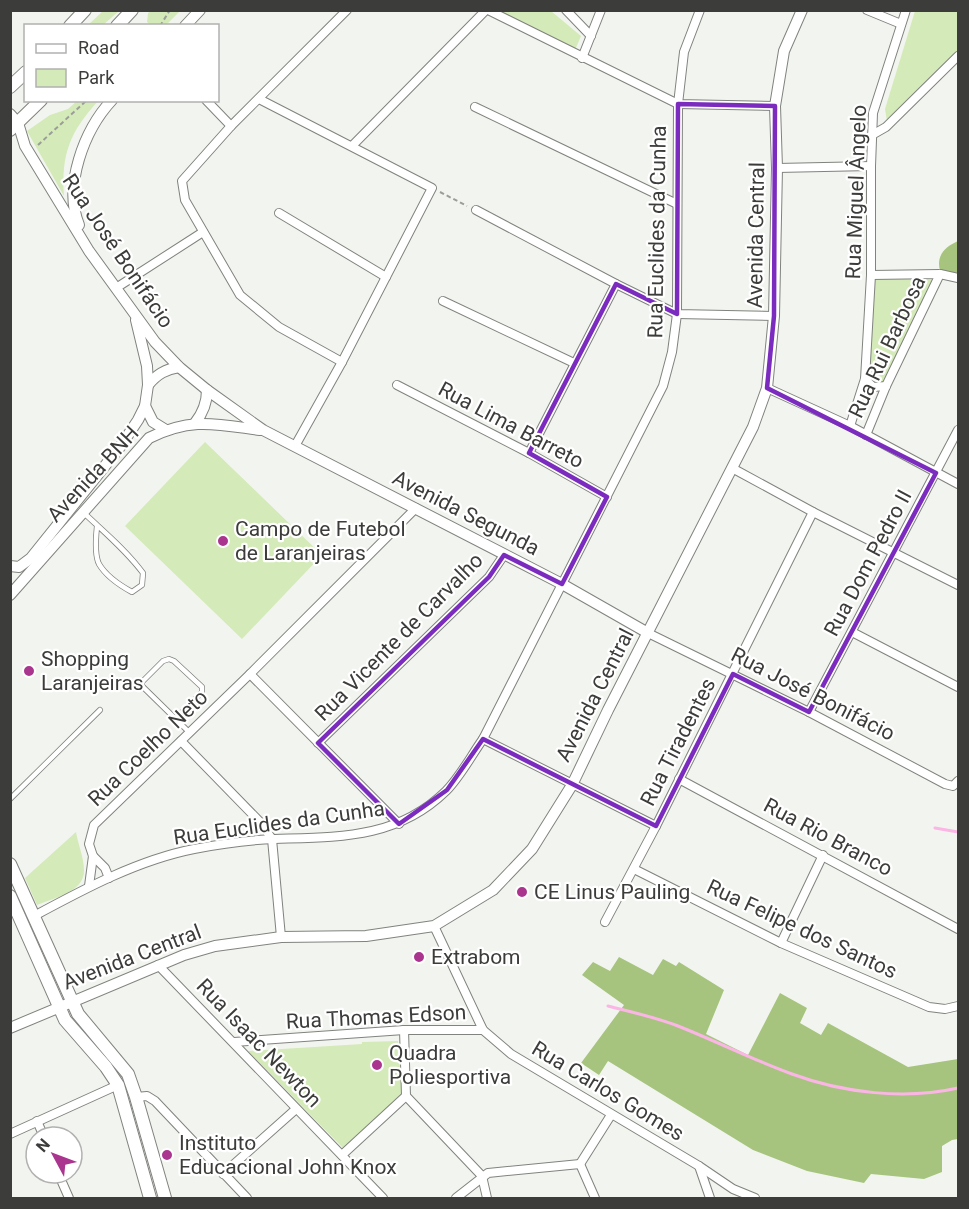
<svg xmlns="http://www.w3.org/2000/svg" width="969" height="1209" viewBox="0 0 969 1209" font-family="Roboto,sans-serif">
<rect width="100%" height="100%" fill="#f2f5ef"/>
<!-- green -->
<g fill="#d4eab8">
<path d="M503 10 551 11 581 36 575 50 501 13Z"/>
<path d="M103 11H119L103 25H88Z"/>
<path d="M151 11V10L180 11 165 26 151 25 147 22 148 13Z"/>
<path d="M915 11H958V52L887 121 885 109Z"/>
<path d="M77 101H98C70 132 61 154 64 196L27 131 50 115 68 109Z"/>
<path d="M875 277 932 280 926 297 885 383 876 384 868 378Z"/>
<path d="M205 442 322 555 242 639 125 526Z"/>
<path d="M76 832C78 844 84 858 84 870 85 892 53 898 37 905L25 878Z"/>
<path d="M398 1041 402 1097 344 1149 248 1051 362 1044V1042Z"/>
</g>
<!-- forest -->
<g fill="#a6c47e">
<path d="M958 241V274L940 271C936 255 945 247 958 241Z"/>
<path d="M619 957 653 975 663 959 676 966 679 962 724 990 706 1034 748 1055 780 993 807 1008 800 1023 821 1035 828 1023 908 1067 958 1059V1139L952 1140 942 1146V1172L924 1179 871 1174 864 1183 807 1171 753 1150 608 1061 599 1075 581 1063 624 1005 582 975 593 962 610 971Z"/>
</g>
<g fill="none" stroke-linecap="round" stroke-linejoin="round">
<!-- stream -->
<g stroke="#fbb6e6" stroke-width="3">
<path d="M935 828 958 832"/>
<path d="M608 1006C631 1012 655 1017 678 1026 716 1041 753 1060 792 1074 843 1093 905 1100 958 1088"/>
</g>
<!-- service casing -->
<g stroke="#80837e" stroke-width="6">
<g id="service">
<path d="M84 513C104 532 126 550 143 573L142 585 132 592C121 586 106 576 99 564 94 554 96 536 97 526"/>
<path d="M175 719 202 692V687L174 661 169 659 163 661 142 682V686L190 733"/>
<path d="M10 799 100 710"/>
</g>
</g>
<!-- minor casing -->
<g stroke="#80837e" stroke-width="10">
<g id="minor">
<path d="M488 10 678 104 775 106"/>
<path d="M566 10 591 36"/>
<path d="M867 10 901 24"/>
<path d="M582 58 601 10"/>
<path d="M259 99 432 188 342 362 295 446"/>
<path d="M206 100 231 126"/>
<path d="M475 107 677 204"/>
<path d="M872 135 886 127 958 56"/>
<path d="M352 146 486 10"/>
<path d="M777 168 871 166"/>
<path d="M476 210 616 284 677 314 774 316"/>
<path d="M279 213 386 277"/>
<path d="M871 275 940 274 958 278"/>
<path d="M116 288 203 232"/>
<path d="M443 301 574 363"/>
<path d="M342 362 279 327 240 295 185 200 182 181 231 126 347 10"/>
<path d="M865 379 873 387 886 386"/>
<path d="M397 385 529 453 607 497"/>
<path d="M767 388 850 426 958 484"/>
<path d="M850 426 865 379 871 275V166L873 113 906 10"/>
<path d="M866 435 886 386 940 274"/>
<path d="M529 453 616 284"/>
<path d="M732 468 813 512 958 585"/>
<path d="M852 632 958 687"/>
<path d="M648 633 809 712 945 784 953 786 958 781"/>
<path d="M250 674 399 824"/>
<path d="M809 712 958 430"/>
<path d="M483 739 656 826"/>
<path d="M181 741 260 822 272 839"/>
<path d="M318 743 489 577 504 555"/>
<path d="M679 779 958 929"/>
<path d="M272 839 281 937"/>
<path d="M93 856 105 868 109 878"/>
<path d="M634 869 781 943 929 1007 945 1009 958 1006"/>
<path d="M89 886 93 856 89 844 94 825 250 674 416 508"/>
<path d="M34 916C84 889 138 860 194 849 219 844 249 840 275 839 339 837 397 839 446 791 460 777 471 756 483 739L663 386 672 352 677 314 678 104 684 52 700 10"/>
<path d="M605 922 656 826 813 512"/>
<path d="M434 926 483 1030 511 1054 699 1166 733 1189 755 1198"/>
<path d="M781 943 823 855"/>
<path d="M158 965 383 1198"/>
<path d="M404 1030 406 1096 482 1176 487 1198"/>
<path d="M234 1042 404 1030H483"/>
<path d="M136 1097 147 1096 155 1101 247 1198"/>
<path d="M37 1121 44 1137"/>
<path d="M10 1134 118 1085"/>
<path d="M342 1155 406 1096"/>
<path d="M580 1164 611 1115"/>
<path d="M580 1164 595 1198"/>
<path d="M699 1166 710 1198"/>
<path d="M58 1173 69 1198"/>
<path d="M223 1174 296 1109"/>
<path d="M456 1198 488 1173 580 1164"/>
</g>
</g>
<!-- tertiary casing -->
<g stroke="#80837e" stroke-width="12">
<g id="tertiary">
<path d="M185 26 200 10"/>
<path d="M10 114 18 123 25 146 89 251 155 342 179 367 207 390 263 430 562 584 648 633"/>
<path d="M79 225C63 186 84 130 112 100"/>
<path d="M148 385C157 374 166 369 179 367"/>
<path d="M145 406 153 422 166 430"/>
<path d="M195 423C203 413 207 403 207 390"/>
<path d="M10 566 19 567 31 558 120 447 138 420 145 406 148 385 147 366 136 320"/>
<path d="M10 595 149 438C192 417 215 424 260 430"/>
<path d="M10 1028 184 955 215 946 281 937 366 936 434 926 493 890 532 849 572 785 608 710 753 427 767 388 774 316 777 168 775 106 784 51 802 10"/>
</g>
</g>
<!-- secondary casing -->
<g stroke="#80837e" stroke-width="14">
<g id="secondary">
<path d="M70 26 85 10"/>
<path d="M117 26 132 10"/>
<path d="M10 87 26 72"/>
<path d="M10 130 41 100"/>
<path d="M10 864 78 1014 128 1074 136 1097 165 1198"/>
<path d="M10 896 65 1020 106 1067 118 1085 150 1198"/>
</g>
</g>
<!-- path -->
<g stroke="#9b9d99" stroke-width="2" stroke-dasharray="4.5 3" stroke-linecap="butt">
<path d="M160 26 170 10"/>
<path d="M38 145 87 100"/>
<path d="M440 192 467 206"/>
</g>
<!-- service -->
<use href="#service" stroke="#fff" stroke-width="4.5"/>
<!-- minor -->
<use href="#minor" stroke="#fff" stroke-width="8"/>
<!-- tertiary -->
<use href="#tertiary" stroke="#fff" stroke-width="10"/>
<!-- secondary -->
<use href="#secondary" stroke="#fff" stroke-width="12"/>
</g>
<!-- marked area -->
<path fill="none" stroke="#7b2cbf" stroke-width="4.5" stroke-linejoin="round" d="M678 104 775 106 774 316 767 388 936 473 809 712 733 674 656 826 483 739 447 790 399 824 318 743 489 577 504 555 562 584 607 497 529 453 616 284 677 314Z"/>
<!-- markers -->
<g fill="#a9358f" stroke="#fff" stroke-width="2">
<circle cx="223" cy="541" r="6"/>
<circle cx="29" cy="671" r="6"/>
<circle cx="522" cy="892" r="6"/>
<circle cx="419" cy="957" r="6"/>
<circle cx="377" cy="1065" r="6"/>
<circle cx="167" cy="1155" r="6"/>
</g>
<g text-anchor="middle" dominant-baseline="central" stroke-width="4.5" stroke-linejoin="round" paint-order="stroke">
<!-- street labels -->
<g font-size="21" fill="#3c3d3a" stroke="#fff">
<text transform="translate(856 192) rotate(-88)">Rua Miguel Ângelo</text>
<text transform="translate(657 232) rotate(-89)">Rua Euclides da Cunha</text>
<text transform="translate(756 235) rotate(-89)">Avenida Central</text>
<text transform="translate(118 251) rotate(56)">Rua José Bonifácio</text>
<text transform="translate(887 347) rotate(-65)">Rua Rui Barbosa</text>
<text transform="translate(511 425) rotate(28)">Rua Lima Barreto</text>
<text transform="translate(93 474) rotate(-47)">Avenida BNH</text>
<text transform="translate(466 513) rotate(27)">Avenida Segunda</text>
<text transform="translate(868 563) rotate(-62)">Rua Dom Pedro II</text>
<text transform="translate(399 637) rotate(-45)">Rua Vicente de Carvalho</text>
<text transform="translate(813 694) rotate(27)">Rua José Bonifácio</text>
<text transform="translate(595 695) rotate(-63)">Avenida Central</text>
<text transform="translate(678 742) rotate(-63)">Rua Tiradentes</text>
<text transform="translate(148 748) rotate(-44)">Rua Coelho Neto</text>
<text transform="translate(279 823) rotate(-8)">Rua Euclides da Cunha</text>
<text transform="translate(828 837) rotate(28)">Rua Rio Branco</text>
<text transform="translate(802 929) rotate(25)">Rua Felipe dos Santos</text>
<text transform="translate(132 957) rotate(-21)">Avenida Central</text>
<text transform="translate(376 1017) rotate(-3)">Rua Thomas Edson</text>
<text transform="translate(259 1043) rotate(46)">Rua Isaac Newton</text>
<text transform="translate(608 1091) rotate(31)">Rua Carlos Gomes</text>
</g>
<!-- poi labels -->
<g font-size="21" fill="#3c3d3a" stroke="#fff" text-anchor="start">
<text x="235" y="529">Campo de Futebol<tspan x="235" dy="24">de Laranjeiras</tspan></text>
<text x="41" y="659">Shopping<tspan x="41" dy="24">Laranjeiras</tspan></text>
<text x="534" y="892">CE Linus Pauling</text>
<text x="431" y="957">Extrabom</text>
<text x="389" y="1053">Quadra<tspan x="389" dy="24">Poliesportiva</tspan></text>
<text x="179" y="1143">Instituto<tspan x="179" dy="24">Educacional John Knox</tspan></text>
</g>
</g>
<!-- border -->
<rect width="969" height="1209" fill="none" stroke="#3c3d3a" stroke-width="24"/>
<!-- legend -->
<rect x="24" y="24" width="195" height="78" fill="#ffffff" stroke="#b1b1b0" stroke-width="1.5"/>
<rect x="36" y="44" width="30" height="9" fill="#ffffff" stroke="#b1b1b0" stroke-width="1.5"/>
<text x="78" y="54" font-size="18" fill="#3c3d3a">Road</text>
<rect x="36" y="69" width="30" height="18" fill="#d4eab8" stroke="#b1b1b0" stroke-width="1.5"/>
<text x="78" y="84" font-size="18" fill="#3c3d3a">Park</text>
<!-- north arrow -->
<g transform="translate(54 1155) rotate(311)"><circle r="28" fill="#ffffff" stroke="#b1b1b0" stroke-width="1.5"/>
<path d="M0-4.5L10 22L0 15L-10 22Z" fill="#a9358f"/>
<text y="-9" font-size="16" font-weight="bold" text-anchor="middle" fill="#3c3d3a">N</text>
</g>
</svg>
